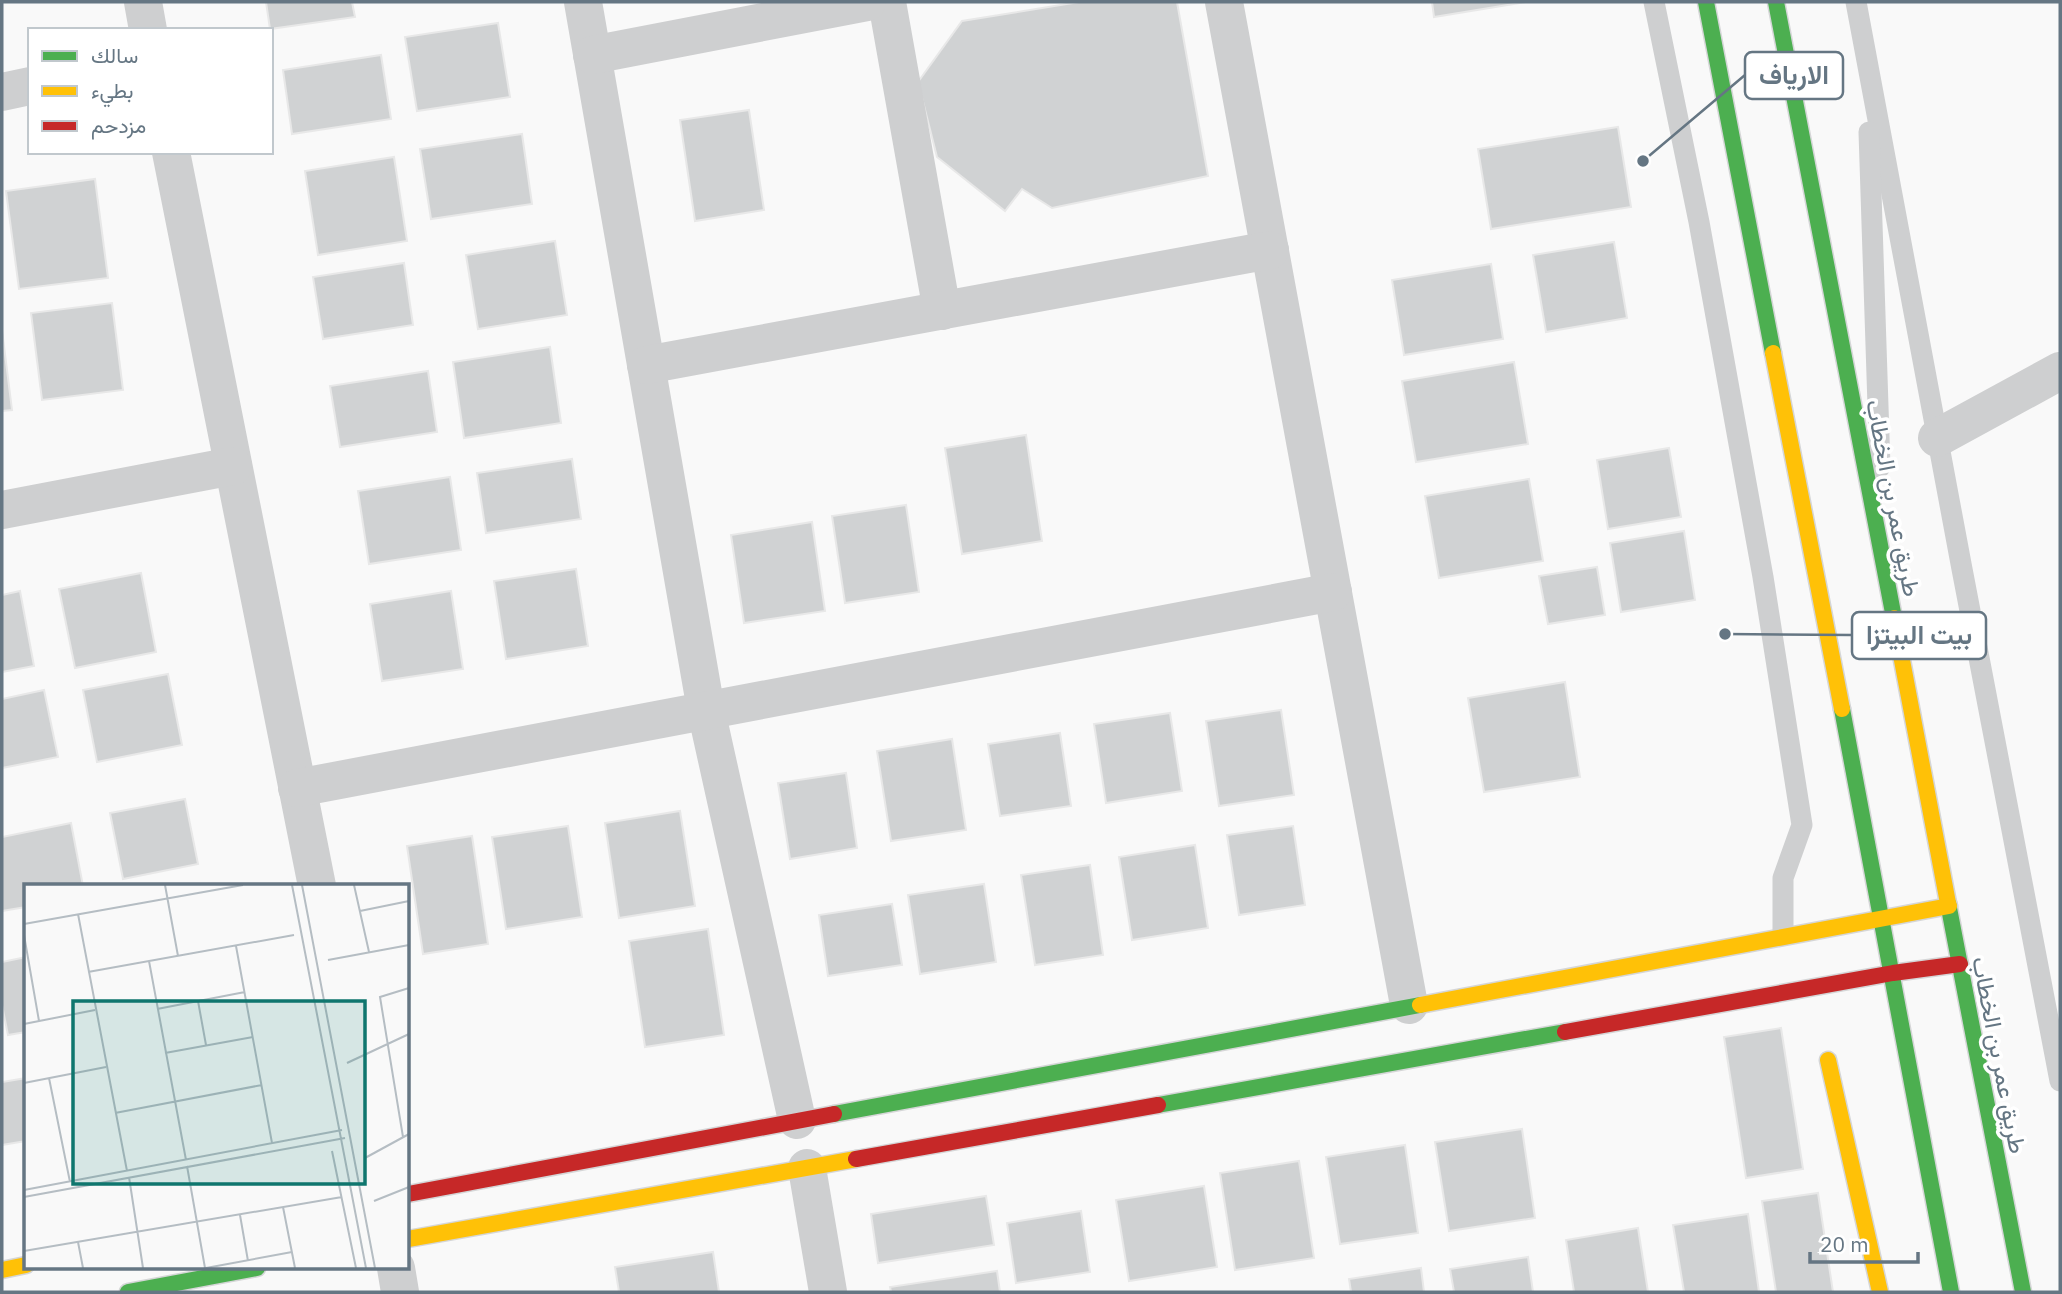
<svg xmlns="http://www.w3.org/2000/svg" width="2062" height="1294" viewBox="0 0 2062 1294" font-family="'IBM Plex Sans',Vazirmatn,sans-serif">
<rect width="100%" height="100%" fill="#f9f9f9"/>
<!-- building -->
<g fill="#d0d2d3" stroke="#e8e8e8" stroke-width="2">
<path d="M266 2H352L355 17 270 29Z"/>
<path d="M1079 2H1177L1208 176 1052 208 1022 189 1005 211 937 157 918 82 962 21Z"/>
<path d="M1432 2H1526L1434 17Z"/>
<path d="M498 23 510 97 417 111 405 37Z"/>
<path d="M381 55 391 119 292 134 283 70Z"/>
<path d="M749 110 764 210 695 221 680 120Z"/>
<path d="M1618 127 1631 207 1491 229 1478 149Z"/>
<path d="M522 134 532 204 431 219 420 149Z"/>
<path d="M394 157 407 241 318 255 305 171Z"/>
<path d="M95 179 108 278 19 289 6 191Z"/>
<path d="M555 241 567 315 478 329 466 255Z"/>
<path d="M1614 242 1627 318 1546 332 1533 255Z"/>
<path d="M404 263 413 325 323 339 313 277Z"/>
<path d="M1491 264 1503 339 1404 355 1392 280Z"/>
<path d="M112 303 123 390 42 400 31 313Z"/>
<path d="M2 330 12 410 2 411Z"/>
<path d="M550 347 561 423 464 438 453 362Z"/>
<path d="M1514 362 1528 444 1416 462 1402 381Z"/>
<path d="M428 371 437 432 340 447 330 386Z"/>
<path d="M1026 435 1042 541 962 554 945 448Z"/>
<path d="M1669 448 1681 517 1608 529 1597 460Z"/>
<path d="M572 459 581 519 486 533 477 473Z"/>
<path d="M450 477 461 550 369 564 358 491Z"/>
<path d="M1529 479 1543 561 1439 578 1425 496Z"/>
<path d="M906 505 919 592 845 603 832 516Z"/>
<path d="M812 522 825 611 744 623 731 535Z"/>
<path d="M1684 531 1695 600 1621 612 1610 543Z"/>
<path d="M1597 567 1605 615 1548 624 1539 576Z"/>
<path d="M576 569 588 646 506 659 494 581Z"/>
<path d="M141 573 156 652 75 668 59 589Z"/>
<path d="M20 591 34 666 2 672V595Z"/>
<path d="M451 591 463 669 382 681 370 604Z"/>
<path d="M168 674 182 745 97 762 83 690Z"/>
<path d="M1565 682 1580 777 1484 792 1468 698Z"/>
<path d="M44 690 58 757 2 768V699Z"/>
<path d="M1281 710 1294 795 1219 806 1206 721Z"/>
<path d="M1170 713 1182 791 1106 803 1094 724Z"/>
<path d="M1060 733 1071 806 1000 816 988 744Z"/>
<path d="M952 739 966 830 891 841 877 751Z"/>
<path d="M846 773 857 848 790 859 778 783Z"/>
<path d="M185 799 198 864 123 879 110 813Z"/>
<path d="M680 811 695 906 619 918 605 823Z"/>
<path d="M71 823 83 886H26V907L2 911V837Z"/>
<path d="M568 826 582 917 506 929 492 837Z"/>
<path d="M1293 826 1305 905 1239 915 1227 835Z"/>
<path d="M472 836 488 944 423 954 407 846Z"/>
<path d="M1195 845 1208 928 1132 940 1119 857Z"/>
<path d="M1090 865 1103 955 1035 965 1021 875Z"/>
<path d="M984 884 996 962 920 974 908 895Z"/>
<path d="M892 904 902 965 828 976 819 915Z"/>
<path d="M708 929 724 1035 645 1047 629 941Z"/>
<path d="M26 957V1032L8 1035 2 1005V962Z"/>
<path d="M1781 1028 1803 1169 1746 1178 1724 1037Z"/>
<path d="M26 1078V1141L2 1145V1082Z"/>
<path d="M1522 1129 1535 1218 1449 1231 1435 1142Z"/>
<path d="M1405 1145 1418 1233 1340 1244 1326 1157Z"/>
<path d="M1299 1161 1314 1258 1235 1270 1220 1173Z"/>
<path d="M1204 1186 1217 1267 1129 1281 1116 1200Z"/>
<path d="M1818 1193 1833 1292H1776L1762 1201Z"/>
<path d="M986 1196 994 1245 878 1263 871 1214Z"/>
<path d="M1081 1211 1090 1272 1016 1283 1007 1223Z"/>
<path d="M1748 1214 1759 1292H1684L1673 1225Z"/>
<path d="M1638 1228 1648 1292H1574L1566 1240Z"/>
<path d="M713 1252 719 1292H619L615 1267Z"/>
<path d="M1528 1257 1533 1292H1454L1450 1269Z"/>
<path d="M1421 1268 1424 1292H1351L1349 1279Z"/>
<path d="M997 1271 1000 1292H891L890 1287Z"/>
</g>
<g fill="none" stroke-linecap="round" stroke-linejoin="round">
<!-- fast casing -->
<g stroke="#d5d6d7" stroke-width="19">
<g id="fast">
<path d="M1706 2 1773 353"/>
<path d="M1776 2 1894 618"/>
<path d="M1842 709 1951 1292"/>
<path d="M1948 903 2023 1292"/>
<path d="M1158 1105 1565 1032"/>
<path d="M834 1114 1420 1005"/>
<path d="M128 1292 257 1268"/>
</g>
</g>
<!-- slow casing -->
<g stroke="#d5d6d7" stroke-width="19">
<g id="slow">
<path d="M1773 353 1842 709"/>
<path d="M1894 618 1948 903"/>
<path d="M1420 1005 1949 906"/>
<path d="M1828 1060 1880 1292"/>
<path d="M408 1239 856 1159"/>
<path d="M2 1270 26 1265"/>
</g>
</g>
<!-- jam casing -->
<g stroke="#d5d6d7" stroke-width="19">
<g id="jam">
<path d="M1565 1032 1893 973 1960 964"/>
<path d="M856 1159 1158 1105"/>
<path d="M408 1194 834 1114"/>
</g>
</g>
<!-- lane -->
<g stroke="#cecfd0" stroke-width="21">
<path d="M1654 2 1699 222 1763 577 1802 825 1783 878V935"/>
<path d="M1856 2 1962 569 2060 1081"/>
<path d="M1869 132 1880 467"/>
</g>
<!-- street -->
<g stroke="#cecfd0" stroke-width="38">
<path d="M143 2 148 30"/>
<path d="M583 2 706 710 797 1120"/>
<path d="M887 2 942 311"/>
<path d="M1224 2 1409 1005"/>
<path d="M592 55 867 2"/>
<path d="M2 92 30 86"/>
<path d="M171 152 317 886"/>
<path d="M646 365 1270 250"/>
<path d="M1937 438 2060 371"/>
<path d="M2 510 233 466"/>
<path d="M297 788 1333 592"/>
<path d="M807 1168 828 1292"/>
<path d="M396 1268 400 1292"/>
</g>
<!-- fast -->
<use href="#fast" stroke="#4caf50" stroke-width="16"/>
<!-- slow -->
<use href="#slow" stroke="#ffc107" stroke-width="16"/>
<!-- jam -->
<use href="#jam" stroke="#c62828" stroke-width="16"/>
</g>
<g text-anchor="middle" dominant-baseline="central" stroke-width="7" stroke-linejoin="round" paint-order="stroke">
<!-- street labels -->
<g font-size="24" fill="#657683" stroke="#fff">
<text transform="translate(1894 498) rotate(79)">طريق عمر بن الخطاب</text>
<text transform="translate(2000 1055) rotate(79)">طريق عمر بن الخطاب</text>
</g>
</g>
<!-- overview -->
<g transform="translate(24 884)">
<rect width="385" height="385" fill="#f9f9f9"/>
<path fill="none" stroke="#b5bdc3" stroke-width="2" d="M141 1 154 72M268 1 342 384M278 1 351 384M330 1 345 68M336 27 385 17M54 30 103 287M0 40 219 1M0 51 15 137M212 62 248 259M304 76 385 61M125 77 162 276M64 88 270 51M174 117 182 161M133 125 221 108M0 140 71 126M141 169 229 153M323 179 385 150M25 194 46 298M0 199 82 183M91 229 238 201M379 253 356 113 385 104M308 267 332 384M341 274 385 250M163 282 181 384M105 293 119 384M0 306 318 246M0 313 321 254M350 317 385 303M259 323 271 384M216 331 224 377M54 358 59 384M0 367 318 313M182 384 268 368"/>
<path fill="#0f766e" fill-opacity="0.15" stroke="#0f766e" stroke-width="3.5" d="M49 117H341V300H49Z"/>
<rect width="385" height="385" fill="none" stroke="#657683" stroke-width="3.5"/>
</g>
<!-- callouts -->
<path fill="none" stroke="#657683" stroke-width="2.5" d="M1643 161L1745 75M1725 634L1852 635"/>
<g fill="#657683" stroke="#fff" stroke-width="2.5">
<circle cx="1643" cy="161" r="7"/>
<circle cx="1725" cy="634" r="7"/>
</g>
<g fill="#fff" stroke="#657683" stroke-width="2.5">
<rect x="1745" y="52" width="98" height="47" rx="7"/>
<rect x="1852" y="612" width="134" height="47" rx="7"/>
</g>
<g font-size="26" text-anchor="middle" font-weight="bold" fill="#657683">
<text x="1794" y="84">الارياف</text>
<text x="1919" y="644">بيت البيتزا</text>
</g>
<!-- border -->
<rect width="2062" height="1294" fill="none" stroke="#657683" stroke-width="7"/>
<!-- legend -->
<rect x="28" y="28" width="245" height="126" fill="#ffffff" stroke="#c1c8cd" stroke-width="2"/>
<rect x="42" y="51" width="35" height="10" fill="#4caf50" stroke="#c1c8cd" stroke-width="2"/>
<text x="91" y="63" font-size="21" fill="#657683">سالك</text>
<rect x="42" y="86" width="35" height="10" fill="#ffc107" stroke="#c1c8cd" stroke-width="2"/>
<text x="91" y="98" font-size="21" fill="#657683">بطيء</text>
<rect x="42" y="121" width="35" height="10" fill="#c62828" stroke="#c1c8cd" stroke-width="2"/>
<text x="91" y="133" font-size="21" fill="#657683">مزدحم</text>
<!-- scale -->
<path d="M1810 1252v10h108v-10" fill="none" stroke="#657683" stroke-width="3.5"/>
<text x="1820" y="1252" font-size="21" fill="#657683" stroke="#ffffff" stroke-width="5" paint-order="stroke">20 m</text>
</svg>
